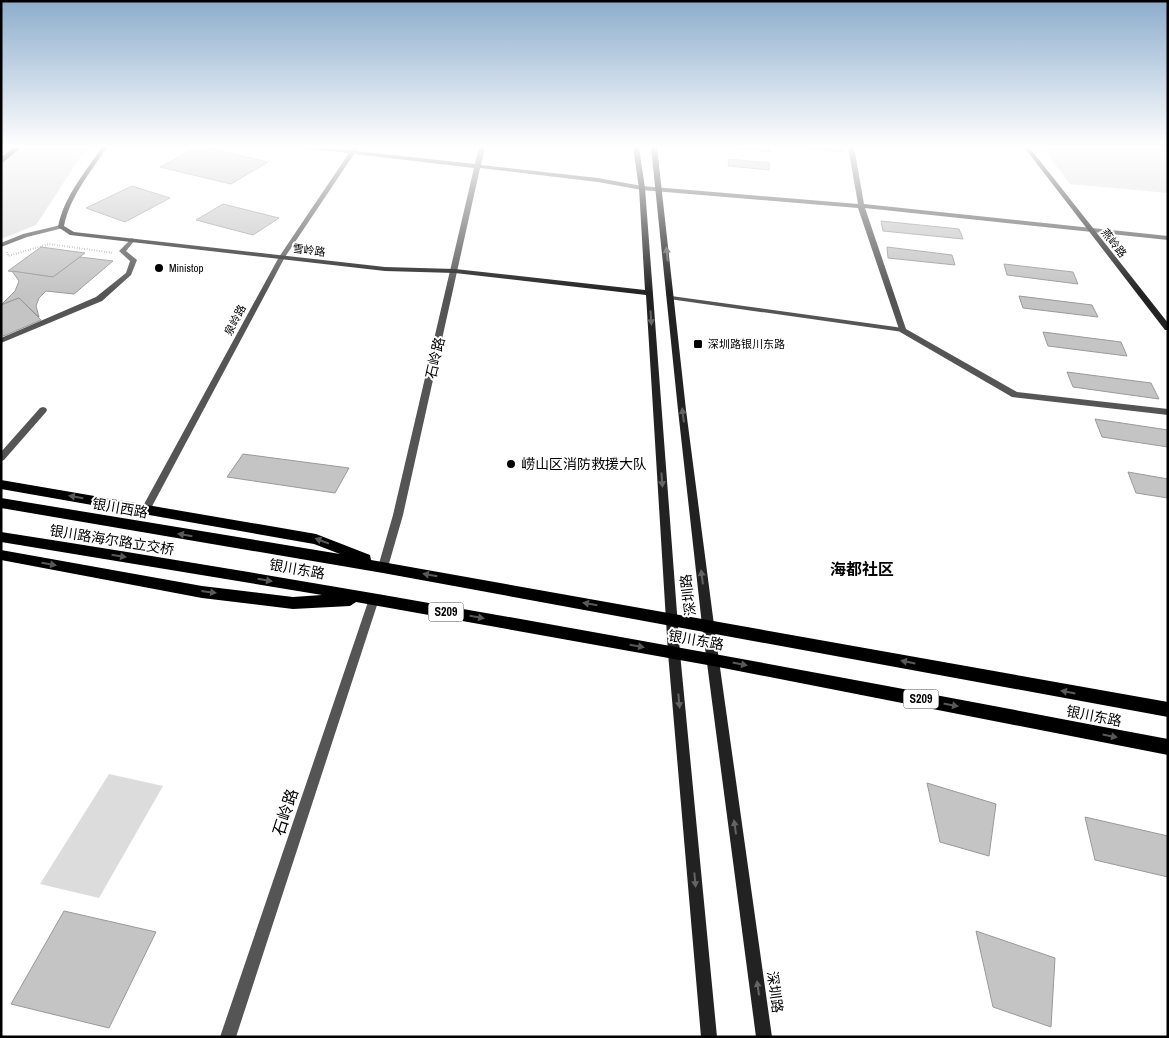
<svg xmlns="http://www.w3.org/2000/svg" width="1169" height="1038" viewBox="0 0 1169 1038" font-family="'Archivo Narrow','Noto Sans SC',sans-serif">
<rect width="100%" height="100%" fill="#fff"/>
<!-- green -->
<g fill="#dcdcdc">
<path d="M20 147H87L36 225 1 239V163Z"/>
<path d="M1042 147H1168V193L1070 184Z"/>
<path d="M109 774 163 786 99 898 40 884Z"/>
</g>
<!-- building -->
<g fill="#c4c4c4" stroke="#999">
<path d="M197 147H203L268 162 231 184 160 167Z"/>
<path d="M723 147H770V152Z"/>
<path d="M806 147H844V152L806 149Z"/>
<path d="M729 159 770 163 769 170 728 166Z"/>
<path d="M132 186 170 198 125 222 86 208Z"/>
<path d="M223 204 279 218 253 235 196 220Z"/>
<path d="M881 221 959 229 963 239 883 231Z"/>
<path d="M41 247 85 253 53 277 8 271Z"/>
<path d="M887 247 952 255 955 265 888 258Z"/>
<path d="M80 257 113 261 74 294 46 291 39 298 36 306 39 317 19 298 1 305 15 291 19 281 12 271 53 277Z"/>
<path d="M1004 264 1073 272 1078 284 1007 275Z"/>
<path d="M1019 296 1092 305 1098 317 1023 308Z"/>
<path d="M19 298 41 320 1 337V305Z"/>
<path d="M1043 332 1121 342 1127 356 1048 346Z"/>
<path d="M1067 372 1151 383 1159 399 1073 387Z"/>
<path d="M1095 419 1168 430V447L1102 437Z"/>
<path d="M243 454 349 468 335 493 227 477Z"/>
<path d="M1128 472 1168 479V498L1136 493Z"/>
<path d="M927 783 996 804 989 856 940 842Z"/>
<path d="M1085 817 1168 836V877L1095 860Z"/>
<path d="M64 911 156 932 109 1028 11 1004Z"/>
<path d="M976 931 1055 958 1051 1027 993 1007Z"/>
</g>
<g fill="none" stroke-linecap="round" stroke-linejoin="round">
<!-- path -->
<path stroke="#777" stroke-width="2" stroke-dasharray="0.5 2" stroke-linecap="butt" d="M7 252 8 256 49 244 114 253"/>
<!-- lane -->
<path fill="#555" fill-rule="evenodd" d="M671 296 903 328 906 330 903 332 669 299 668 298Z"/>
<!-- street -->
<g fill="#555" fill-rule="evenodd">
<path d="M287 147 351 150 353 147H357L356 151 475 164 479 147H485L481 165 598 178 642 186 858 204 848 147H854L864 204 1168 236V240L865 208 906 329 1017 392 1168 409V415L1012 397 900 332 858 208 642 190 598 182 480 168 403 515 388 567 387 570 383 571 379 570 378 567 393 515 474 168 354 154 285 257 149 512H143L141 509 143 506 279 257 349 153Z"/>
<path d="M61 225 63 226V228L27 237 1 247V243L23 234Z"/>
<path d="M132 238 135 240 126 251 137 260 131 275 102 301 1 343V338L96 297 126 273 130 261 119 251Z"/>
<path d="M43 407 46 408 47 410 46 412 4 460 1 461V452L40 408Z"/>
<path d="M374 594 378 596 379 599 236 1037H220L369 599 370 596Z"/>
</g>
<!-- secondary -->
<g fill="#222" fill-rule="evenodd">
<path d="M102 147H107C91 172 70 196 64 226L74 232 385 267 455 269 645 290 639 188 633 147H639L645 188 680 653 717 1037H701L668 653 646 295 455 273 385 271 70 235 58 227C64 196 85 173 102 147Z"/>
<path d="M651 147H657L686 410 714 625 772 1037H756L702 625 678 410Z"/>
<path d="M1024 147H1029L1168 323V330H1165Z"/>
</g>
<!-- primary -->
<g fill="#000" fill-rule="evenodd">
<path d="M14 147H22L1 164V158Z"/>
<path d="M1 480 316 534 370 555 371 560 1168 702V717L383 573 1 508V498L340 554 314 544 1 489Z"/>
<path d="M1 532C392 593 780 665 1168 739V755L713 666 356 602 350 606 293 609 202 598 1 560V550L202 586 293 597 322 595 1 542Z"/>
</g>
</g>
<!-- one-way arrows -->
<defs><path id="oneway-solid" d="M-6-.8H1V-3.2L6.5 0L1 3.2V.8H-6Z" transform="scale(1.25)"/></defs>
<g fill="#646464">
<use href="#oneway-solid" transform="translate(667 254) rotate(-96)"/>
<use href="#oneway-solid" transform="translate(651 318) rotate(86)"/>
<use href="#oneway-solid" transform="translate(683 415) rotate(-97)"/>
<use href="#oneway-solid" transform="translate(662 480) rotate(86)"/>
<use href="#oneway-solid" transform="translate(702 577) rotate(-97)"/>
<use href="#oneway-solid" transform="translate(679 701) rotate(85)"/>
<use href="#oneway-solid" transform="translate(735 827) rotate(-98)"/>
<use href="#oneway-solid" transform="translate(695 880) rotate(85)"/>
<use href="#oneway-solid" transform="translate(758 988) rotate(-98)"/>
</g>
<g fill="#595959">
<use href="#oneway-solid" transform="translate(76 497) rotate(-170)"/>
<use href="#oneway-solid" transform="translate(185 535) rotate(-170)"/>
<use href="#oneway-solid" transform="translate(322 541) rotate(-159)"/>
<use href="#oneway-solid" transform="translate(119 556) rotate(9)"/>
<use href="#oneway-solid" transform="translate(49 564) rotate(10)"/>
<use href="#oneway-solid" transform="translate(430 575) rotate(-170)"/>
<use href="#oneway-solid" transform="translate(265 580) rotate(10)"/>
<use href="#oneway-solid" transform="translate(209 592) rotate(7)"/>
<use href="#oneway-solid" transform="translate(590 604) rotate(-170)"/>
<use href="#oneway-solid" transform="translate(477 617) rotate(10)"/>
<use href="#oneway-solid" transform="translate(637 646) rotate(10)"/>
<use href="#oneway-solid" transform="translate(908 662) rotate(-169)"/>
<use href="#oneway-solid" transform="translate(740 664) rotate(11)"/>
<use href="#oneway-solid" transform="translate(1068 692) rotate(-169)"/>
<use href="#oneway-solid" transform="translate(951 705) rotate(11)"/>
<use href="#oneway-solid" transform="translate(1110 736) rotate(11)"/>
</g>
<!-- sky -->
<linearGradient id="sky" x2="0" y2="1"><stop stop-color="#8cadcc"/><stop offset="0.5" stop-color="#fff"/><stop offset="1" stop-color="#fff" stop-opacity="0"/></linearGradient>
<rect width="1169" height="293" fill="url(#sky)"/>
<!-- markers -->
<g fill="#000" stroke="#fff" stroke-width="2">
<circle cx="159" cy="268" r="5"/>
<rect x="693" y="339" width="10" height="10" rx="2.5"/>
<circle cx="511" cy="464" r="5"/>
</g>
<g text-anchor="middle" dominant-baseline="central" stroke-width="4" stroke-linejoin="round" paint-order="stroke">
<!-- far-street labels -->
<g font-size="11" fill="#000" stroke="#fff">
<text transform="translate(1114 243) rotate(52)">燕岭路</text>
<text transform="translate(309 250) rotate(7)">雪岭路</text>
<text transform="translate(235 320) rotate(-62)">泉岭路</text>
</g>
<!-- far-poi labels -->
<g font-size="11" fill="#000" stroke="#fff" text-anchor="start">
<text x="169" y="268">Ministop</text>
<text x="708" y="344">深圳路银川东路</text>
</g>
<!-- shield labels -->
<g fill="#fff" stroke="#4c4c4c" stroke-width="1">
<rect x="428.5" y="602.5" width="35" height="19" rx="4"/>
<rect x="903.5" y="689.5" width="35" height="19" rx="4"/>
</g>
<g font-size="12" font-weight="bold" fill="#000">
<text x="446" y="612">S209</text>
<text x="921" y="699">S209</text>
</g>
<!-- street labels -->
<g font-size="14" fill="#000" stroke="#fff">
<text transform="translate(435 358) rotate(-77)">石岭路</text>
<text transform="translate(120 508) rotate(10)">银川西路</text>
<text transform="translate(112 540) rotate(9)">银川路海尔路立交桥</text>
<text transform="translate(297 569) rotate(10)">银川东路</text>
<text transform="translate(688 595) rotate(-97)">深圳路</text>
<text transform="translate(696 640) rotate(10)">银川东路</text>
<text transform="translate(1094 716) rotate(11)">银川东路</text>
<text transform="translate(775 992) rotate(82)">深圳路</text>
</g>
<!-- poi labels -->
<g font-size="14" fill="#000" stroke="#fff" text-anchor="start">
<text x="521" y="464">崂山区消防救援大队</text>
</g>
<!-- quarter labels -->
<g font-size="16" font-weight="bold" fill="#000" stroke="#fff">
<text x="862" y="569">海都社区</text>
</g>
<!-- near-street labels -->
<g font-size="16" fill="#000" stroke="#fff">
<text transform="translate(285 812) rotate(-72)">石岭路</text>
</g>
</g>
<!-- border -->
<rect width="1169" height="1038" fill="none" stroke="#000000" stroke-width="5"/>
</svg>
